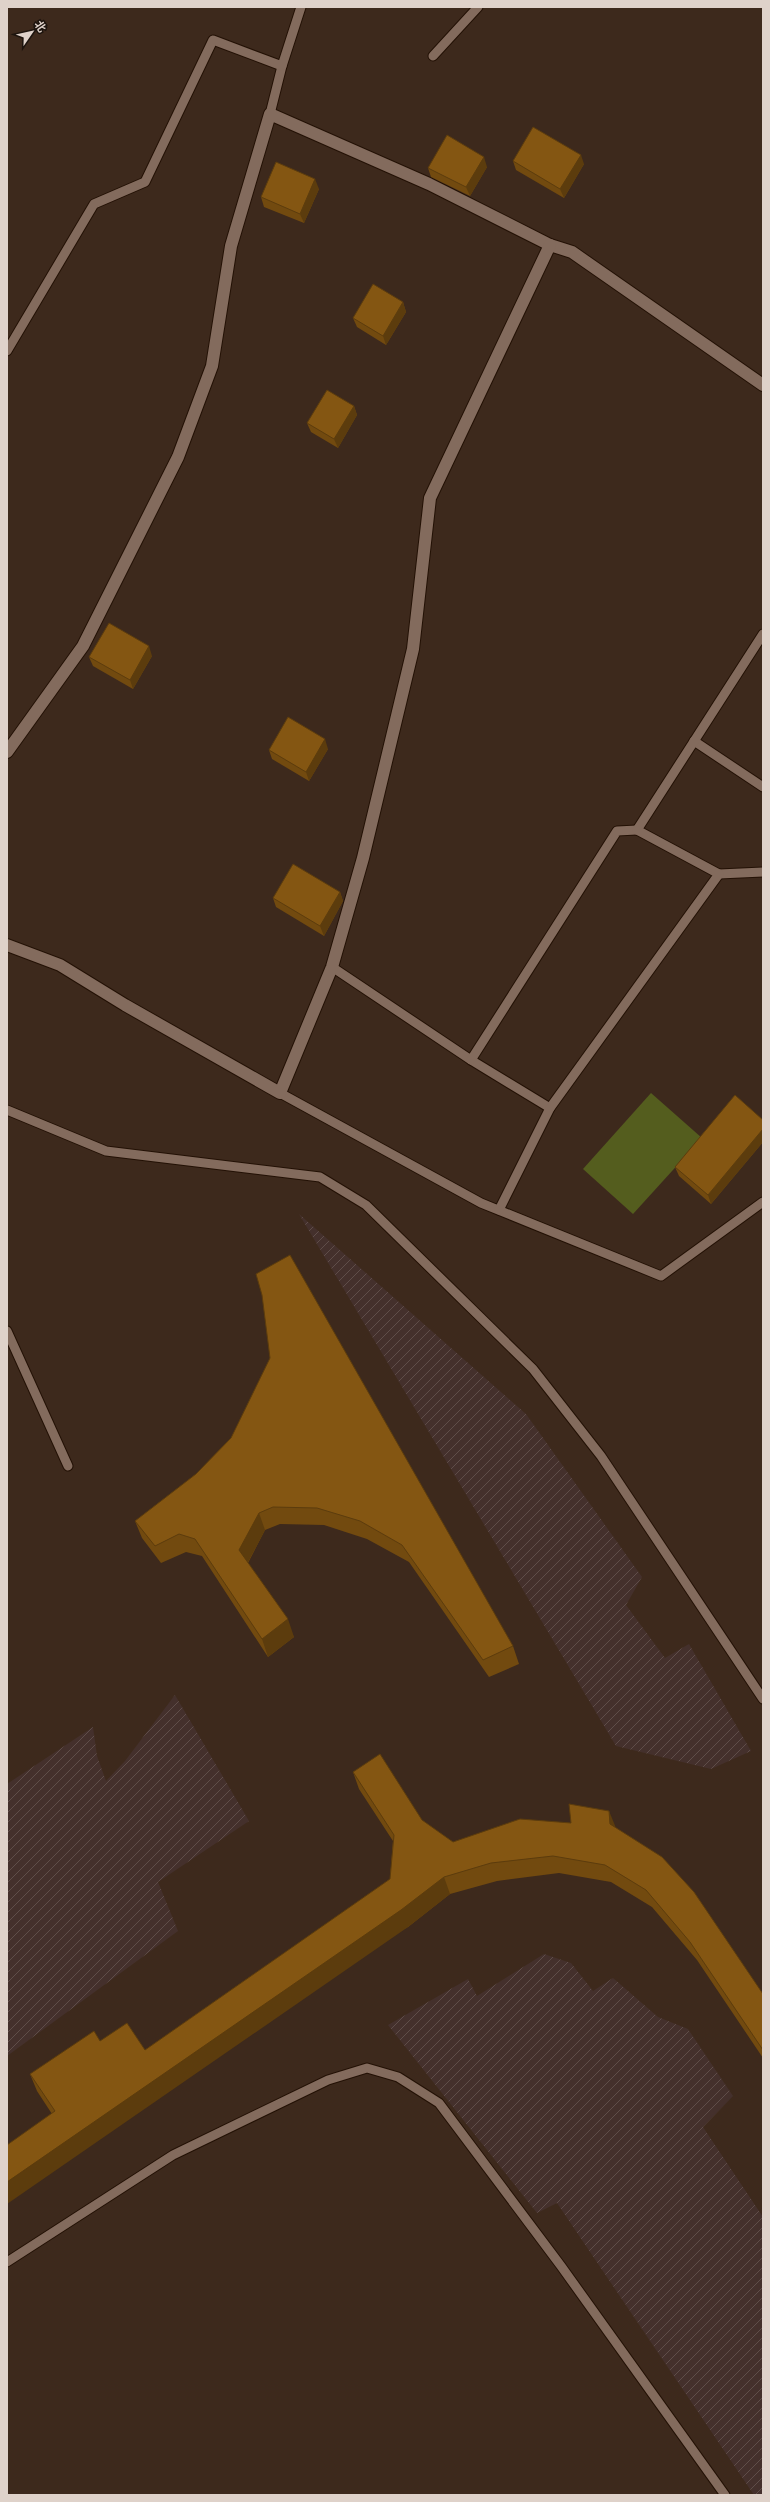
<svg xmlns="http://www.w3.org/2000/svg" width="770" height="2502" viewBox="0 0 770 2502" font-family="'Varela Round','Noto Sans SC',sans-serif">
<defs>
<pattern id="industrial-furrows" width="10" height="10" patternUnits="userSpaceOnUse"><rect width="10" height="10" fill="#44302c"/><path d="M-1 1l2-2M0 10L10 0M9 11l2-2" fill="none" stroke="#5f4d49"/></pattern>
</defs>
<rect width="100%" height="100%" fill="#3d291c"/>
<!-- industrial -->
<g fill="url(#industrial-furrows)">
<path d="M299 1214 526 1414 642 1577 626 1605 665 1658 689 1644 751 1751 711 1769 616 1746Z"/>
<path d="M175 1695 249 1821 158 1882 178 1931 7 2056V1784L93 1727 97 1756 106 1781 125 1761Z"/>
<path d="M544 1954 571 1963 593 1991 613 1978 658 2017 688 2029 733 2096 703 2127 763 2217V2495H754L557 2203 537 2213 388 2025 468 1979 477 1996Z"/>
</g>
<!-- pitch -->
<path fill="#545d1e" d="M651 1093 702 1138 633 1214 583 1169Z"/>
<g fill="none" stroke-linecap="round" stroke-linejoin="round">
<!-- lane casing -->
<g stroke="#231105" stroke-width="11">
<g id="lane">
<path d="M433 56 478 7"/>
<path d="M270 114 282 66"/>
<path d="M7 351 94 204 145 182 213 40 282 66 301 7"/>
<path d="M694 741 763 787"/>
<path d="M719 874 763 872"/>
<path d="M332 967 471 1060 550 1108"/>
<path d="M471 1060 617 831 637 830"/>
<path d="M280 1093 481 1203 661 1276 763 1202"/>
<path d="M7 1110 106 1151 320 1177 366 1205 533 1369 601 1456 763 1699"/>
<path d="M499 1210 550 1108 719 874 637 830 763 634"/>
<path d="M7 1331 68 1466"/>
<path d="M7 2262 173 2155 328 2080 367 2068 398 2077 439 2103 561 2266 725 2495"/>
</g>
</g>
<!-- street casing -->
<g stroke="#231105" stroke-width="14">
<g id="street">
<path d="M7 752 83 646 178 457 212 366 231 246 270 114 429 184 550 245 572 252 763 385"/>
<path d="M7 945 60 965 125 1005 280 1093 332 967 363 858 413 649 430 498 550 245"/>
</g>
</g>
<!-- lane -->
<use href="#lane" stroke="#836b5d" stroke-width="9"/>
<!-- street -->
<use href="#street" stroke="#836b5d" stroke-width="12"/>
</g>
<!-- wall -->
<g fill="#724a0f">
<path d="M513 161 584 164 564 198 516 170Z"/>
<path d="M487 167 470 196 431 177 428 168Z"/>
<path d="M319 189 304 223 264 207 261 197Z"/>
<path d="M403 302 406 312 386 345 357 327 353 318Z"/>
<path d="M354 406 357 415 338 448 311 432 307 423Z"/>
<path d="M152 656 133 689 93 666 89 657Z"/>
<path d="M328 749 309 781 272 759 269 750Z"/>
<path d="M340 892 343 901 324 936 276 907 273 898Z"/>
<path d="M763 1120V1142L711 1204 679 1176 675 1167Z"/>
<path d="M252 1396 513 1646 519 1664 489 1677 409 1562 367 1539 324 1525 280 1524 265 1530 248 1563 294 1637 268 1657 202 1556 186 1552 161 1563 142 1538 135 1521 196 1474 231 1438Z"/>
<path d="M353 1772 453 1842 616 1828 763 1994V2058L697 1960 652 1907 611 1882 559 1873 497 1881 450 1894 408 1927 52 2114 37 2091 30 2074 100 2041 145 2050 390 1879 393 1841 359 1789Z"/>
</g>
<!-- shaded-wall -->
<g fill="#5c3c0d">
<path d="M581 155 584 164 564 198 560 189Z"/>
<path d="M484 157 487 167 470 196 466 187Z"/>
<path d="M315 179 319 189 304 223 300 214Z"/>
<path d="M403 302 406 312 386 345 383 336Z"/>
<path d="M354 406 357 415 338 448 334 439Z"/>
<path d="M149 646 152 656 133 689 130 680Z"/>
<path d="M325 739 328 749 309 781 306 772Z"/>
<path d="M340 892 343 901 324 936 320 926Z"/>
<path d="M763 1129V1142L711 1204 708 1195Z"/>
<path d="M259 1513 265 1530 245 1568 239 1550Z"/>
<path d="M288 1619 294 1637 268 1657 262 1639Z"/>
<path d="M609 1811 616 1828 610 1824Z"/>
<path d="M444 1877 450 1894 408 1927 7 2204V2182Z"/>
</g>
<!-- building -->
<g fill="#845612" stroke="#5c3c0d">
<path d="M533 127 581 155 560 189 513 161Z"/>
<path d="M447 135 484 157 466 187 428 168Z"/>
<path d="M276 162 315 179 300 214 261 197Z"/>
<path d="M373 284 403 302 383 336 353 318Z"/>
<path d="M327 390 354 406 334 439 307 423Z"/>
<path d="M109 623 149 646 130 680 89 657Z"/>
<path d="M288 717 325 739 306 772 269 750Z"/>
<path d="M293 864 340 892 320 926 273 898Z"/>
<path d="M735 1095 763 1120V1129L708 1195 675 1167Z"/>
<path d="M290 1255 513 1646 483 1660 402 1545 360 1521 317 1508 273 1507 259 1513 239 1550 288 1619 262 1639 195 1539 179 1534 155 1546 135 1521 196 1474 231 1438 270 1358 262 1295 256 1274Z"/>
<path d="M380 1754 422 1820 453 1842 520 1819 571 1823 569 1804 609 1811 610 1824 662 1857 694 1892 763 1994V2050L690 1942 646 1890 605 1865 553 1856 491 1863 444 1877 401 1910 7 2182V2145L55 2111 30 2074 94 2031 100 2041 127 2023 145 2050 390 1879 394 1835 353 1772Z"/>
</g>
<!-- border -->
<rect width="770" height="2502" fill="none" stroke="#dfd2ca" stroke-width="16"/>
<!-- north arrow -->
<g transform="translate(32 32) rotate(56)" stroke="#1d140e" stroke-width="3" paint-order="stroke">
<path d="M0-3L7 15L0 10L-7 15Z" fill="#dfd2ca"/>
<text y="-6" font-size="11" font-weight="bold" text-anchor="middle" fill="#dfd2ca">北</text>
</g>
</svg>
